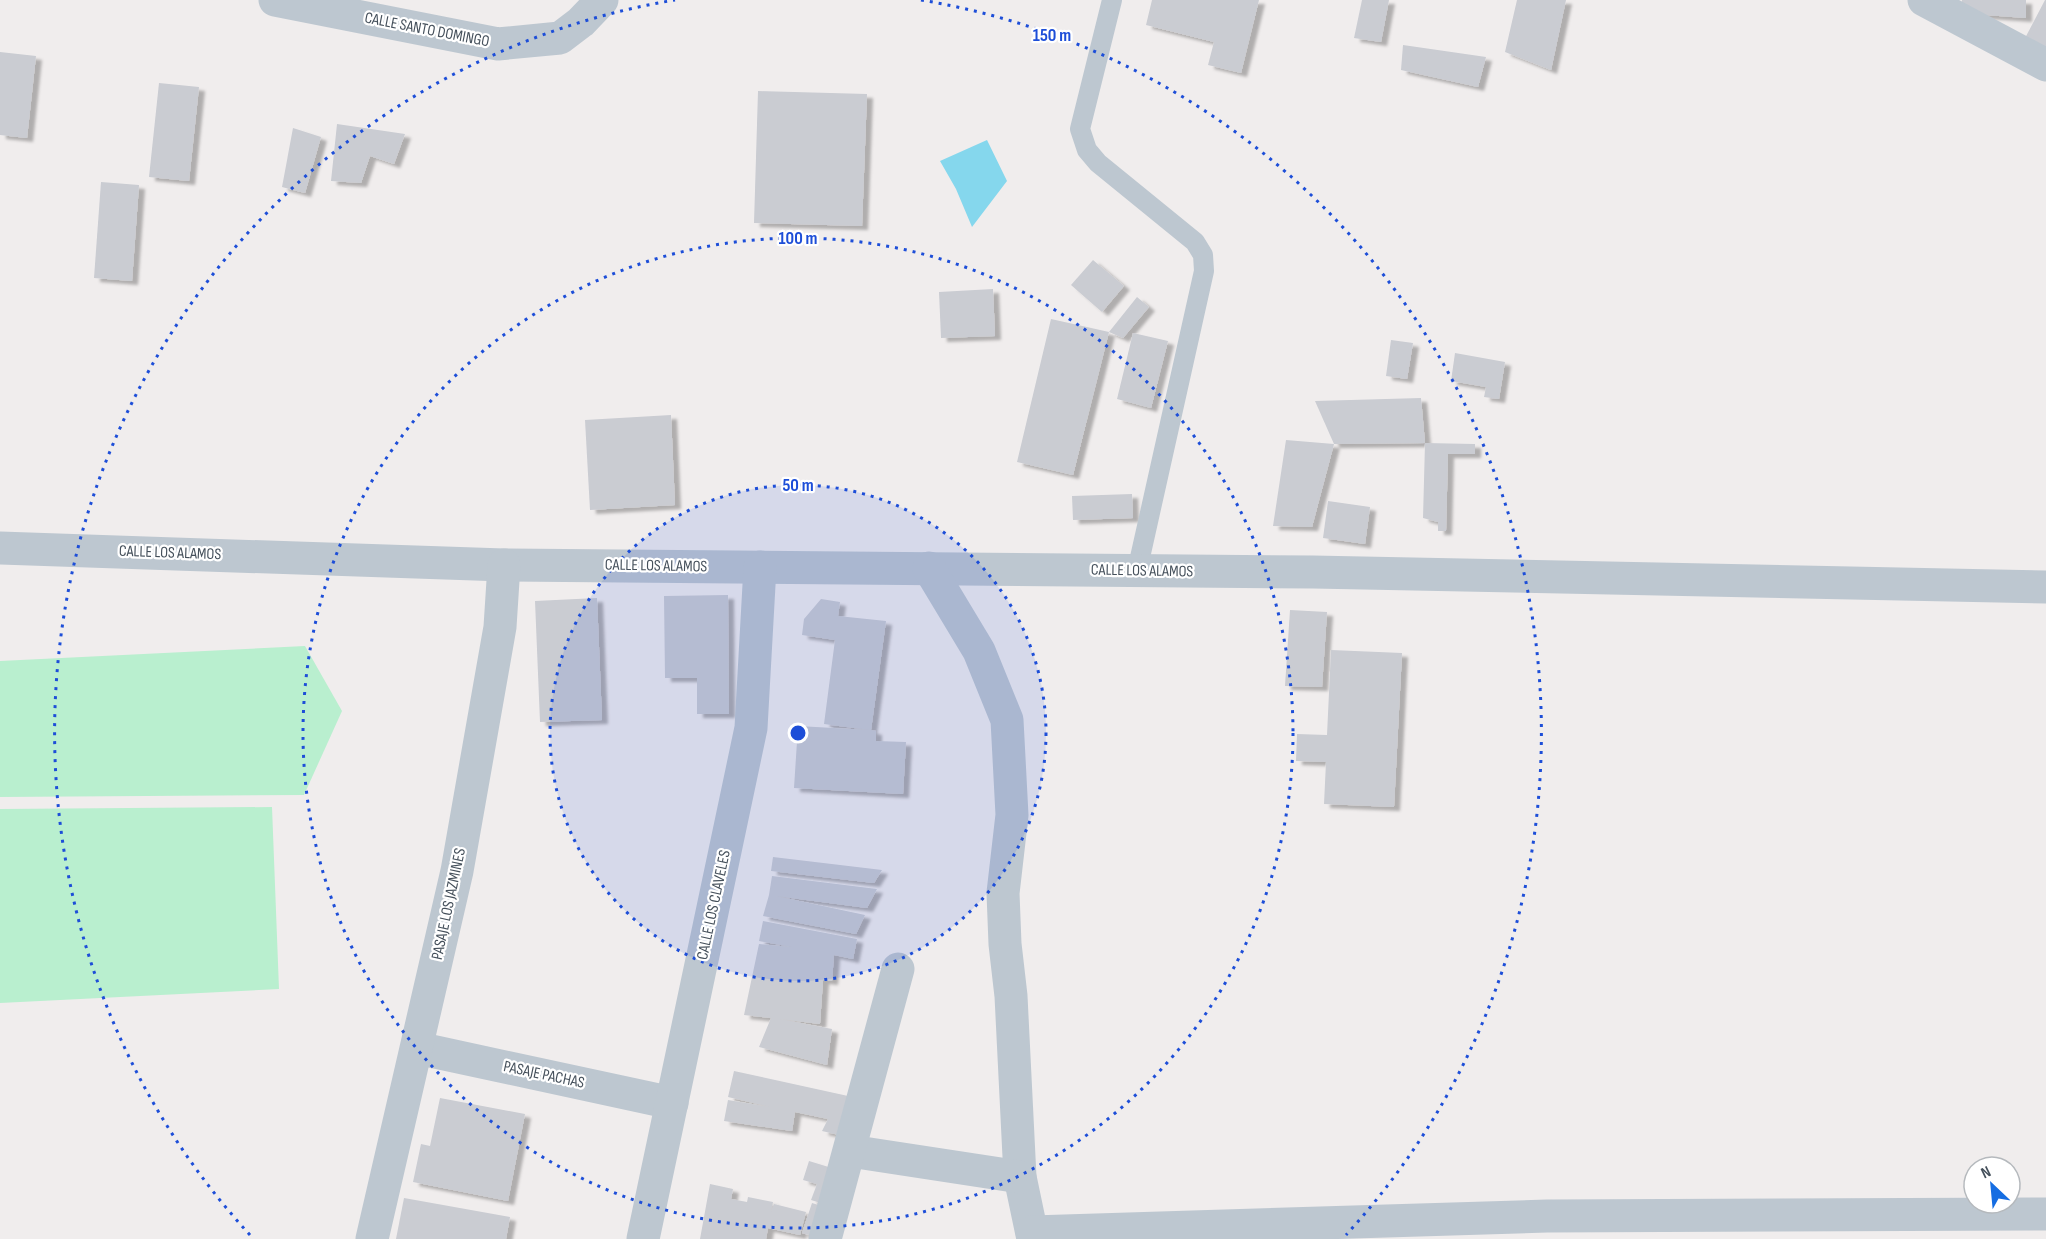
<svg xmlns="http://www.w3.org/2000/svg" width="2046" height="1239" viewBox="0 0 2046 1239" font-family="'Sofia Sans Condensed',sans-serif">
<defs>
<filter id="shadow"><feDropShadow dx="6" dy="4" stdDeviation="1.5" flood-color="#0004"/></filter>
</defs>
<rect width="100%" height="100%" fill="#f0eded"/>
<!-- green -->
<g fill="#b9efcf">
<path d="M305 646 342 711 304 795 0 797V661Z"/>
<path d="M272 807 279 989 0 1003V809Z"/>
</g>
<!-- water -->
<path fill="#85d7ed" d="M987 140 1007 181 972 227 956 189 940 161Z"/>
<!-- building -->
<g fill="#caccd2" filter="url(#shadow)">
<path d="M1152 0H1259L1241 73 1208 65 1214 42 1146 25Z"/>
<path d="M1362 0H1389L1381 42 1354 38Z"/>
<path d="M1517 0H1566L1551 70 1505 52Z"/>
<path d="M1962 0H2026V18L1985 15 1961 10Z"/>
<path d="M2045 0H2046V50L2023 42Z"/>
<path d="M1403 45 1486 57 1478 87 1401 70Z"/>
<path d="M0 52 36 56 27 138 0 135Z"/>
<path d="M159 83 199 87 189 181 149 177Z"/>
<path d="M758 91 867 94 862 226 754 223Z"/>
<path d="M337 124 405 134 394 164 370 156 361 183 331 181Z"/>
<path d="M293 128 321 137 305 193 282 187Z"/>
<path d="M101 182 139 185 132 281 94 278Z"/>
<path d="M1093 260 1124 286 1102 312 1071 285Z"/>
<path d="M993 289 995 336 941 338 939 292Z"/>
<path d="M1137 297 1149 307 1123 338 1109 332 1073 475 1017 462 1051 319 1109 332Z"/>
<path d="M1133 333 1168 341 1151 408 1117 399Z"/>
<path d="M1391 340 1413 343 1407 379 1386 376Z"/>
<path d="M1455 353 1505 362 1499 399 1484 397 1486 387 1451 381Z"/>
<path d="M1421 398 1425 443 1334 444 1315 401Z"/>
<path d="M671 415 675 505 590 510 585 420Z"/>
<path d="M1286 440 1334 444 1312 527 1273 526Z"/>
<path d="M1425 443 1475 444V454H1448L1446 531H1438V522L1423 518Z"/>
<path d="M1132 494 1133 518 1073 520 1072 496Z"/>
<path d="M1328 501 1370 507 1365 544 1323 538Z"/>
<path d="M728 595 729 714H697V678H665L664 596Z"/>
<path d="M597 598 602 720 540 722 535 601Z"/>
<path d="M821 599 840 602 838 616 886 621 871 730 876 731V741L906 742 903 794 794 788 798 726 869 730 824 724 835 640 802 635 804 619Z"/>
<path d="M1290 610 1327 612 1322 687 1285 686Z"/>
<path d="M1331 650 1402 653 1394 807 1324 804 1326 762 1296 761 1297 734 1327 735Z"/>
<path d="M773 857 882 870 874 883 771 871Z"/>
<path d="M772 876 877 889 867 908 776 896 865 915 856 934 763 916 769 895Z"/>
<path d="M763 921 857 939 853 959 834 955 832 981 823 980 820 1024 780 1019 832 1029 827 1065 759 1047 771 1018 744 1015 759 944 792 947 759 941Z"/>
<path d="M734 1071 848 1096 839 1135 822 1131 828 1119 795 1112 792 1131 724 1121 728 1100 770 1107 728 1097Z"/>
<path d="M440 1098 525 1114 508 1201 413 1182 421 1144 430 1146Z"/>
<path d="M809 1161 835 1169 824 1204 811 1200 817 1184 803 1180Z"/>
<path d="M710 1184 733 1189 731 1199 747 1202 748 1197 773 1202 771 1212 774 1204 806 1212 800 1235 768 1228 766 1239H700Z"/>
<path d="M404 1198 510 1217 506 1239H396Z"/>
<path d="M812 1203 825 1207 816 1237 802 1233Z"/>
</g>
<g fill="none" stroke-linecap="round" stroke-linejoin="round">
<!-- service -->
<path stroke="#bdc7d0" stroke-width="20" d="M1112 0 1080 129 1087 150 1098 163 1195 242 1203 255 1204 271 1137 571"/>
<!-- minor -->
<g stroke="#bdc7d0" stroke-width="33">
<path d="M275 0 498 44 560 38 581 22 602 0"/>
<path d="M1924 0 2046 65"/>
<path d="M0 548 504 565 1313 572 2046 587"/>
<path d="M929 568 979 651 1007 720 1012 815 1003 893 1005 944 1011 996 1020 1177 1033 1239"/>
<path d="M417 1048 672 1103"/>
<path d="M850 1151 1020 1177"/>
<path d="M1032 1232 1547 1216 2046 1214"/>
<path d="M372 1239 457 871 500 627 504 565"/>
<path d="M643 1239 751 728 760 567"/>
<path d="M825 1239 898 969"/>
</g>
</g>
<!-- distance rings -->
<circle cx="798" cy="733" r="248" fill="#1d4ed8" fill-opacity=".12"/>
<g fill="none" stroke="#1d4ed8" stroke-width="3" stroke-dasharray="3 6">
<circle cx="798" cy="733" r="248"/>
<circle cx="798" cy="733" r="495"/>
<path d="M250 1235A743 743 0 0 1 675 0M921 0A743 743 0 0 1 1346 1235"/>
</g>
<g text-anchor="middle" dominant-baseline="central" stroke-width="4.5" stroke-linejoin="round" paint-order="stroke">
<!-- street labels -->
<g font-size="16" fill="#45505b" stroke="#fff">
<text transform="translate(427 30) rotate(11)">CALLE SANTO DOMINGO</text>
<text transform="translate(170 553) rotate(2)">CALLE LOS ALAMOS</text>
<text transform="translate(656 566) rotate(1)">CALLE LOS ALAMOS</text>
<text transform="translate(1142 571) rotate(1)">CALLE LOS ALAMOS</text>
<text transform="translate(449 904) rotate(-78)">PASAJE LOS JAZMINES</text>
<text transform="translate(714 905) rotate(-78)">CALLE LOS CLAVELES</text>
<text transform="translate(544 1075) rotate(12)">PASAJE PACHAS</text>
</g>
</g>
<circle cx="798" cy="733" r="9" fill="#1d4ed8" stroke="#fff" stroke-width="3"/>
<g font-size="18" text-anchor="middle" font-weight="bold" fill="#1d4ed8" stroke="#fff" stroke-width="4.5" stroke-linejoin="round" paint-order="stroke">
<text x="1052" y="41">150 m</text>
<text x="798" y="244">100 m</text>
<text x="798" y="491">50 m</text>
</g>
<!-- north arrow -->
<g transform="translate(1992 1185) rotate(334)"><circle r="28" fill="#ffffff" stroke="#b5b9bd" stroke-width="1.5"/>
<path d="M0-4.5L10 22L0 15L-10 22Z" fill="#156de2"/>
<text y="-9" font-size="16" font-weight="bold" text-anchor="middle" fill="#45505b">N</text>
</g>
</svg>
